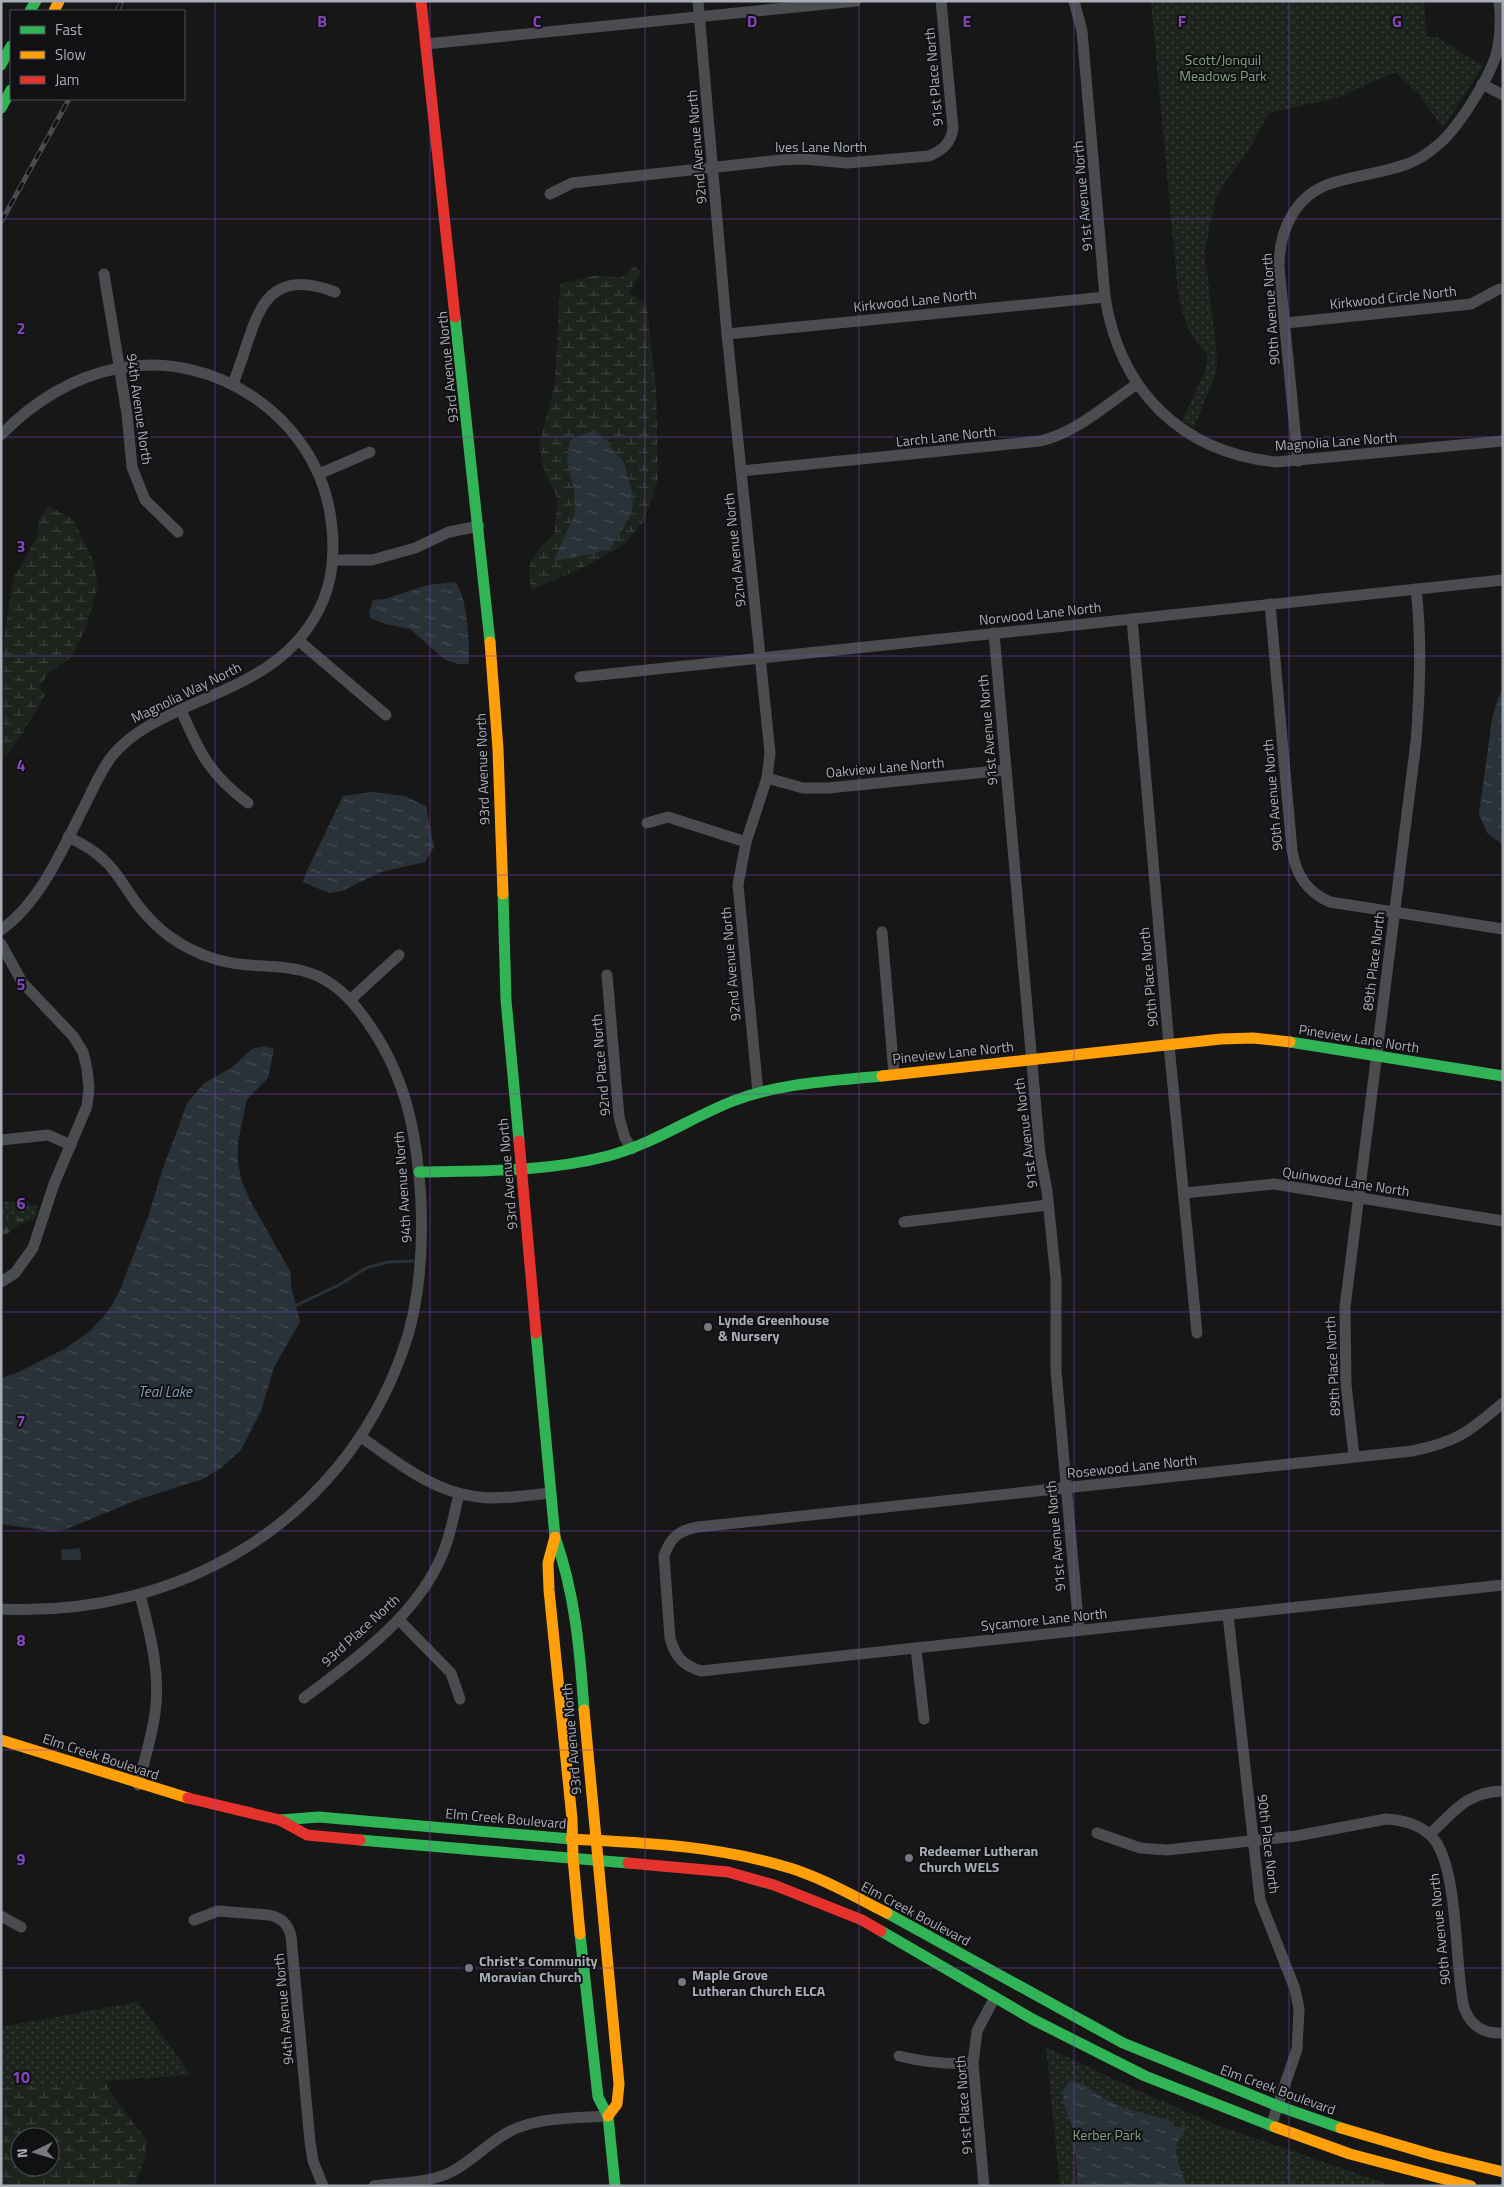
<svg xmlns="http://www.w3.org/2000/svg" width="1504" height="2187" viewBox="0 0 1504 2187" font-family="'Titillium Web',sans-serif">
<defs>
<pattern id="forest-firs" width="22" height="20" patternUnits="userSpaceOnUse" patternTransform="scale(1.25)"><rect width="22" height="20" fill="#1d241e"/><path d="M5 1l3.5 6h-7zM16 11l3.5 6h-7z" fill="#3b413d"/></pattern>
<pattern id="wetland-marsh" width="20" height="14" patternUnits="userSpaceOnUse" patternTransform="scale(1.25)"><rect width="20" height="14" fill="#1d241e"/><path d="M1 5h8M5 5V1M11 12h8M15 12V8" fill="none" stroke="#3b413d"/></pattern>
<pattern id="park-dots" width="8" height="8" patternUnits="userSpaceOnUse" patternTransform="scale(1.25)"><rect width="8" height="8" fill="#1d241e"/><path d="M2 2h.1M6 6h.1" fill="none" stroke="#3b413d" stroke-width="1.8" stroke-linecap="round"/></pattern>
<pattern id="water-ripples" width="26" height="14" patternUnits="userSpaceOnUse" patternTransform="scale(1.25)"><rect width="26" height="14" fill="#2a3239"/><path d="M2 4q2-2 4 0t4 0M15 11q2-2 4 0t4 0" fill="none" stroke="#464d54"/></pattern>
</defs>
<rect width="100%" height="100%" fill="#171717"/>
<!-- forest -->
<path fill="url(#forest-firs)" d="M1 1201 28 1203 27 1212 37 1213 35 1220 21 1223 7 1234 1 1235Z"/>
<!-- wetland -->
<g fill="url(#wetland-marsh)" fill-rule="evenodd">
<path d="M635 266 642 272 629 292 647 305 656 389 658 480 643 522 622 546 590 564 532 590C524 561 535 553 554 534L558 499 545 473 539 446 555 383 560 284 598 275 620 278Z"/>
<path d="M48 506 73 519 93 560 98 585 87 625 72 657 49 672 39 687 45 695 20 737 1 761 4 637 14 577 37 537 39 520Z"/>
<path d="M1 2035 100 2073 114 2097 147 2141 145 2158 134 2186H1ZM20 2137H50V2167H20Z"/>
</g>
<!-- park -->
<g fill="url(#park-dots)">
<path d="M1151 1H1424L1427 37H1437L1483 66 1443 128 1421 97 1395 72 1337 98 1269 113 1248 151 1227 179 1216 198 1209 228 1205 256 1216 345 1217 370 1194 428 1182 421 1205 371 1208 355C1189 338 1183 317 1178 293Z"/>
<path d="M1 1204 38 1205 35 1217 1 1221Z"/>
<path d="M138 2002 191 2075 1 2088V2027Z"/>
<path d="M1046 2047 1141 2092 1214 2124 1393 2186H1060Z"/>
</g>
<!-- water -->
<g fill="url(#water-ripples)">
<path d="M596 430 624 463 633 496 632 513 612 546 596 553 554 561 575 513 574 490 567 461 570 440Z"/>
<path d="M455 582C467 594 470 646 469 664H457L444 659 410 629 385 624 370 618 369 612 373 600 385 599 428 585Z"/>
<path d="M1503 689V845L1487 833 1479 814 1492 719 1498 698Z"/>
<path d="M373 792 404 796 426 806 434 847 425 862 381 872 342 891 329 893 303 882 306 873 343 796Z"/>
<path d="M265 1046 274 1049 268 1078 247 1099 238 1142V1163L242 1182 251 1202 291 1273V1285L300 1322 274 1367 261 1411 241 1450 221 1468 203 1479 137 1500 64 1530 54 1532 1 1524V1378L19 1372 66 1348 90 1331 104 1316 112 1305 120 1290 149 1214 162 1171 187 1104 204 1083 231 1068 252 1049Z"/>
<path d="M80 1548 81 1560H62L61 1550Z"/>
<path d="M1069 2081C1084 2081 1095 2093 1107 2100 1127 2112 1150 2113 1171 2121L1176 2128H1180L1185 2123C1187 2137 1178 2136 1176 2147 1175 2159 1183 2175 1187 2186H1078L1076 2156 1072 2144 1073 2129 1064 2104 1063 2091Z"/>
</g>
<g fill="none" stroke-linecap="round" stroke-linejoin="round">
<!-- stream -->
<path stroke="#2a3239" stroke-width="3" d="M297 1305 339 1285 366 1268 388 1262 413 1261"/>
<!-- street -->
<g stroke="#4b4c50" stroke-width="11">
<path d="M698 1 727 334 770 753 767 778 746 842 738 885 758 1092"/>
<path d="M1074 1 1082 31 1105 297C1120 391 1181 452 1276 462L1503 441"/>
<path d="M426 44 856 1"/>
<path d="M1482 84 1503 95"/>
<path d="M550 194 572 183 781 160 804 159 847 163 929 156C943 150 951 143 953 128L941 1"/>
<path d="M104 274 127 414 132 467 145 500 178 532"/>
<path d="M1286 323 1471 304 1499 289"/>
<path d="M727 334 1105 297"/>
<path d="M233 383C256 331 255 261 335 292"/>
<path d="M1 435C33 402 74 376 120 368 215 350 314 417 330 513 335 543 335 572 323 601 295 665 241 682 182 709 156 721 131 733 112 756 102 769 95 784 88 799 65 843 43 900 1 930"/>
<path d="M1298 461 1279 267C1279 230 1295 195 1332 183 1357 175 1383 173 1407 164 1418 160 1430 152 1439 144 1458 128 1487 81 1495 58 1501 40 1501 20 1499 1"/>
<path d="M741 471 1040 441C1076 433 1107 404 1137 384"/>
<path d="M319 474 370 452"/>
<path d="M334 560H372L415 548 449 532 479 526"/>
<path d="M1270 604 1292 850C1296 875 1307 892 1330 902L1503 929"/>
<path d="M1132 619 1169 1045 1197 1333"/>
<path d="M994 633 1040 1154 1047 1191 1056 1279V1371L1079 1630"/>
<path d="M299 641 386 715"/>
<path d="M580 677 1503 580"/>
<path d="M181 710C199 752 210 775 248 803"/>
<path d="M767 778 803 788H828L1006 770"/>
<path d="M647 823 668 817 746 842"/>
<path d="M882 932 894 1074"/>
<path d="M1 944 22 982 73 1036 83 1052 87 1069 89 1088 87 1106 54 1184 33 1248 15 1273 1 1282"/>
<path d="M607 975 619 1117 625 1138 632 1149"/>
<path d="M350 1000 399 955"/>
<path d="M1 1140 48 1135 71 1145"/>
<path d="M1184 1193 1274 1184 1503 1221"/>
<path d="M904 1222 1048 1205"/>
<path d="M1503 1403C1469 1432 1457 1442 1412 1451L698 1527C679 1530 670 1538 664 1556L670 1638C675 1656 682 1665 701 1671L1503 1585"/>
<path d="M361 1437C398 1463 433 1492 478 1497 502 1500 528 1495 551 1493"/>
<path d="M1354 1456 1346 1384 1345 1307 1416 742C1420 690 1422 640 1416 589"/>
<path d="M1 1609C178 1618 341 1523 402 1353 420 1305 423 1252 421 1202 417 1130 405 1070 360 1012 308 944 261 981 199 953 170 941 148 921 130 894 122 882 115 870 104 860 94 850 81 843 68 837"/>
<path d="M1228 1615 1260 1900 1295 1989 1299 2009 1297 2049 1271 2126"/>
<path d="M399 1620 451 1673 460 1699"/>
<path d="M916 1649 924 1719"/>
<path d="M304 1698C356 1659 418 1615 443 1553 451 1534 454 1514 459 1494"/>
<path d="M138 1785C144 1761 152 1737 155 1713 161 1673 150 1634 140 1595"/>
<path d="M1097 1833 1140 1848 1167 1850 1296 1836 1386 1819C1401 1820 1418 1824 1429 1834 1460 1859 1454 1968 1464 2008 1471 2026 1483 2034 1503 2033"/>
<path d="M1430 1834C1455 1811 1466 1792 1503 1791"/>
<path d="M1 1916 21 1927"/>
<path d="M194 1920 218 1911 269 1915C282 1918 288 1924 291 1936L310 2142 313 2161 323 2186"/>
<path d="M899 2056C924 2062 947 2065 973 2063"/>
<path d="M374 2186C400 2182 429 2184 453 2171 475 2159 494 2137 517 2128 545 2117 579 2118 608 2116"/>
<path d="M984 2186 973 2063 977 2031 995 1997"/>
</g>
<!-- fast -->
<g stroke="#30b455" stroke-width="11">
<path d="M30 11 36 1"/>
<path d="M1 65 11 46"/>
<path d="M1 108 11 90"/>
<path d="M455 317 490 642"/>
<path d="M503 894 506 1000 519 1141"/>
<path d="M1290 1042 1503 1076"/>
<path d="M419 1172C482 1171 547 1172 608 1156 653 1144 690 1118 733 1101 780 1083 832 1081 882 1076"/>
<path d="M536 1333 555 1537C575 1593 580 1651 584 1710"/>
<path d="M280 1820 319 1817 571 1839"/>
<path d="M360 1840 628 1863"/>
<path d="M887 1913 1123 2043 1278 2106 1341 2128"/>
<path d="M881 1931 1034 2020 1145 2076 1275 2127"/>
<path d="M580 1934 598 2097 608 2116 615 2186"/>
</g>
<!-- slow -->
<g stroke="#ff9f0a" stroke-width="11">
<path d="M54 11 59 1"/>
<path d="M490 642 498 749 503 894"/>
<path d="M882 1076 1221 1039 1253 1038 1290 1042"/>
<path d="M555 1537 548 1563 549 1590 572 1819 573 1858 580 1934"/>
<path d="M584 1710 619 2084 617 2104 608 2116"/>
<path d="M1 1740 188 1798"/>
<path d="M571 1839C644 1843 712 1845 783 1866 817 1875 855 1897 887 1913"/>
<path d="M1275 2127 1350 2154 1471 2186"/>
<path d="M1341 2128 1433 2155 1503 2172"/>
</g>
<!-- jam -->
<g stroke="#e5322d" stroke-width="11">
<path d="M421 1 455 317"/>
<path d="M519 1141 536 1333"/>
<path d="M188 1798 280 1820 307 1835 360 1840"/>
<path d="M628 1863 728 1872 774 1885 862 1920 881 1931"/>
</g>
<!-- rail casing -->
<g stroke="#4b4c4f" stroke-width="5">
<g id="rail">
<path d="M117 11 122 1"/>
<path d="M1 222 69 99"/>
</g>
</g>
<!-- rail -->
<use href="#rail" stroke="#111113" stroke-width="3" stroke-dasharray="9" stroke-linecap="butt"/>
</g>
<!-- grid -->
<path fill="none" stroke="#8446be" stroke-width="1" stroke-opacity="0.55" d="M215 1V2186M430 1V2186M645 1V2186M859 1V2186M1074 1V2186M1289 1V2186M1 219H1503M1 437H1503M1 656H1503M1 875H1503M1 1094H1503M1 1312H1503M1 1531H1503M1 1750H1503M1 1968H1503"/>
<!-- markers -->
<g fill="#757880" stroke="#111113" stroke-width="2">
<circle cx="708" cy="1327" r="5"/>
<circle cx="909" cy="1858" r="5"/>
<circle cx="469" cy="1968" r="5"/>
<circle cx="682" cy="1982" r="5"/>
</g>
<g text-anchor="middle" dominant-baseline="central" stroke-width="4" stroke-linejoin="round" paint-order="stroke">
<!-- park labels -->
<g font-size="14" fill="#7fa381" stroke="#111113">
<text x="1223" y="59">Scott/Jonquil<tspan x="1223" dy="16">Meadows Park</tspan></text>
<text x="1107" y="2134">Kerber Park</text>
</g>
<!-- street labels -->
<g font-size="14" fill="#a8adb8" stroke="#111113">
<text transform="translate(933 77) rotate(-95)">91st Place North</text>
<text x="821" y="146">Ives Lane North</text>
<text transform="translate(696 147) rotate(-95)">92nd Avenue North</text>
<text transform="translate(1082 196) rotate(-95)">91st Avenue North</text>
<text transform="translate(1393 297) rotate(-6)">Kirkwood Circle North</text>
<text transform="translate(915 300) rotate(-6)">Kirkwood Lane North</text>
<text transform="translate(1270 309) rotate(-94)">90th Avenue North</text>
<text transform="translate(447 367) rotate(-96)">93rd Avenue North</text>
<text transform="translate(140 409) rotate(82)">94th Avenue North</text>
<text transform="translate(946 436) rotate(-6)">Larch Lane North</text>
<text transform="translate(1336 441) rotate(-4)">Magnolia Lane North</text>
<text transform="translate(734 550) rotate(-96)">92nd Avenue North</text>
<text transform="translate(1040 613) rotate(-6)">Norwood Lane North</text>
<text transform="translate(186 692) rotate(-26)">Magnolia Way North</text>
<text transform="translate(987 730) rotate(-95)">91st Avenue North</text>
<text transform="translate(885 767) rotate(-5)">Oakview Lane North</text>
<text transform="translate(482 769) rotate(-92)">93rd Avenue North</text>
<text transform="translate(1272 795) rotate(-95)">90th Avenue North</text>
<text transform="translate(1373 961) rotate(-83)">89th Place North</text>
<text transform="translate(730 964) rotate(-95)">92nd Avenue North</text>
<text transform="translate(1148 977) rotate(-95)">90th Place North</text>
<text transform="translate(1359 1038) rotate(9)">Pineview Lane North</text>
<text transform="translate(953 1052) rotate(-6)">Pineview Lane North</text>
<text transform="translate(600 1065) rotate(-95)">92nd Place North</text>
<text transform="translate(1025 1133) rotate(-97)">91st Avenue North</text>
<text transform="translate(507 1174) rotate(-95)">93rd Avenue North</text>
<text transform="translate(1346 1181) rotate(9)">Quinwood Lane North</text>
<text transform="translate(402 1187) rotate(-94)">94th Avenue North</text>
<text transform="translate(1332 1366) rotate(-93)">89th Place North</text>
<text transform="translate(1132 1466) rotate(-6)">Rosewood Lane North</text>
<text transform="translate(1055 1536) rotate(-95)">91st Avenue North</text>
<text transform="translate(1044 1619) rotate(-6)">Sycamore Lane North</text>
<text transform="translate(360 1630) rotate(-42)">93rd Place North</text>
<text transform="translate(571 1739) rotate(-95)">93rd Avenue North</text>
<text transform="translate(101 1756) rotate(18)">Elm Creek Boulevard</text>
<text transform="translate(506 1818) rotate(5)">Elm Creek Boulevard</text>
<text transform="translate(1269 1844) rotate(83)">90th Place North</text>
<text transform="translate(916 1913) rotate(28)">Elm Creek Boulevard</text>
<text transform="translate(1439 1929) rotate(-96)">90th Avenue North</text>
<text transform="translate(283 2009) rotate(-95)">94th Avenue North</text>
<text transform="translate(1278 2089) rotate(20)">Elm Creek Boulevard</text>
<text transform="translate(963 2105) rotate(-94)">91st Place North</text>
</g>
<!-- poi labels -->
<g font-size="14" font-weight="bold" fill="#a8adb8" stroke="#111113" text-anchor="start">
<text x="718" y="1319">Lynde Greenhouse<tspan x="718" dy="16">&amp; Nursery</tspan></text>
<text x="919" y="1850">Redeemer Lutheran<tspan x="919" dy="16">Church WELS</tspan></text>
<text x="479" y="1960">Christ's Community<tspan x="479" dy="16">Moravian Church</tspan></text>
<text x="692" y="1974">Maple Grove<tspan x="692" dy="16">Lutheran Church ELCA</tspan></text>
</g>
<!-- water labels -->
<g font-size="15" font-style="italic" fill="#7f9bb3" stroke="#111113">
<text x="165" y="1391">Teal Lake</text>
</g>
</g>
<g font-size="16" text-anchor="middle" font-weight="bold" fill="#8446be" stroke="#111113" stroke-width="4" stroke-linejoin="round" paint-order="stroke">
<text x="322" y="27">B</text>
<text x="537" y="27">C</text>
<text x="752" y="27">D</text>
<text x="967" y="27">E</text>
<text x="1182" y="27">F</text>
<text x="1397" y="27">G</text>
<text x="21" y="334">2</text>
<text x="21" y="552">3</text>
<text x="21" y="771">4</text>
<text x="21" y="990">5</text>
<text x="21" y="1209">6</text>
<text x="21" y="1427">7</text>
<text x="21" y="1646">8</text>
<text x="21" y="1865">9</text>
<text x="21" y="2083">10</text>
</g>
<!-- border -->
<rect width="1504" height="2187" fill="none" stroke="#a8adb8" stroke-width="5"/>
<!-- legend -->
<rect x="10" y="10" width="175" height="90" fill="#111113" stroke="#4d4f55"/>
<rect x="20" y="26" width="25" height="8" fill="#30b455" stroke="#4d4f55"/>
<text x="55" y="35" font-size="15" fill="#a8adb8">Fast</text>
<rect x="20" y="51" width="25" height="8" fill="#ff9f0a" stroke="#4d4f55"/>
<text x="55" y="60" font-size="15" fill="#a8adb8">Slow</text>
<rect x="20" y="76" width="25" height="8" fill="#e5322d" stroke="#4d4f55"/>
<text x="55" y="85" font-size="15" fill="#a8adb8">Jam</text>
<!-- north arrow -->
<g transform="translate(35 2152) rotate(265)"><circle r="24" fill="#111113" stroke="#4d4f55"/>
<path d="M0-4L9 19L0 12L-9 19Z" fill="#757880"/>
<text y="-8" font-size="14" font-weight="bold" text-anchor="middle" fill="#a8adb8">N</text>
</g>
</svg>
